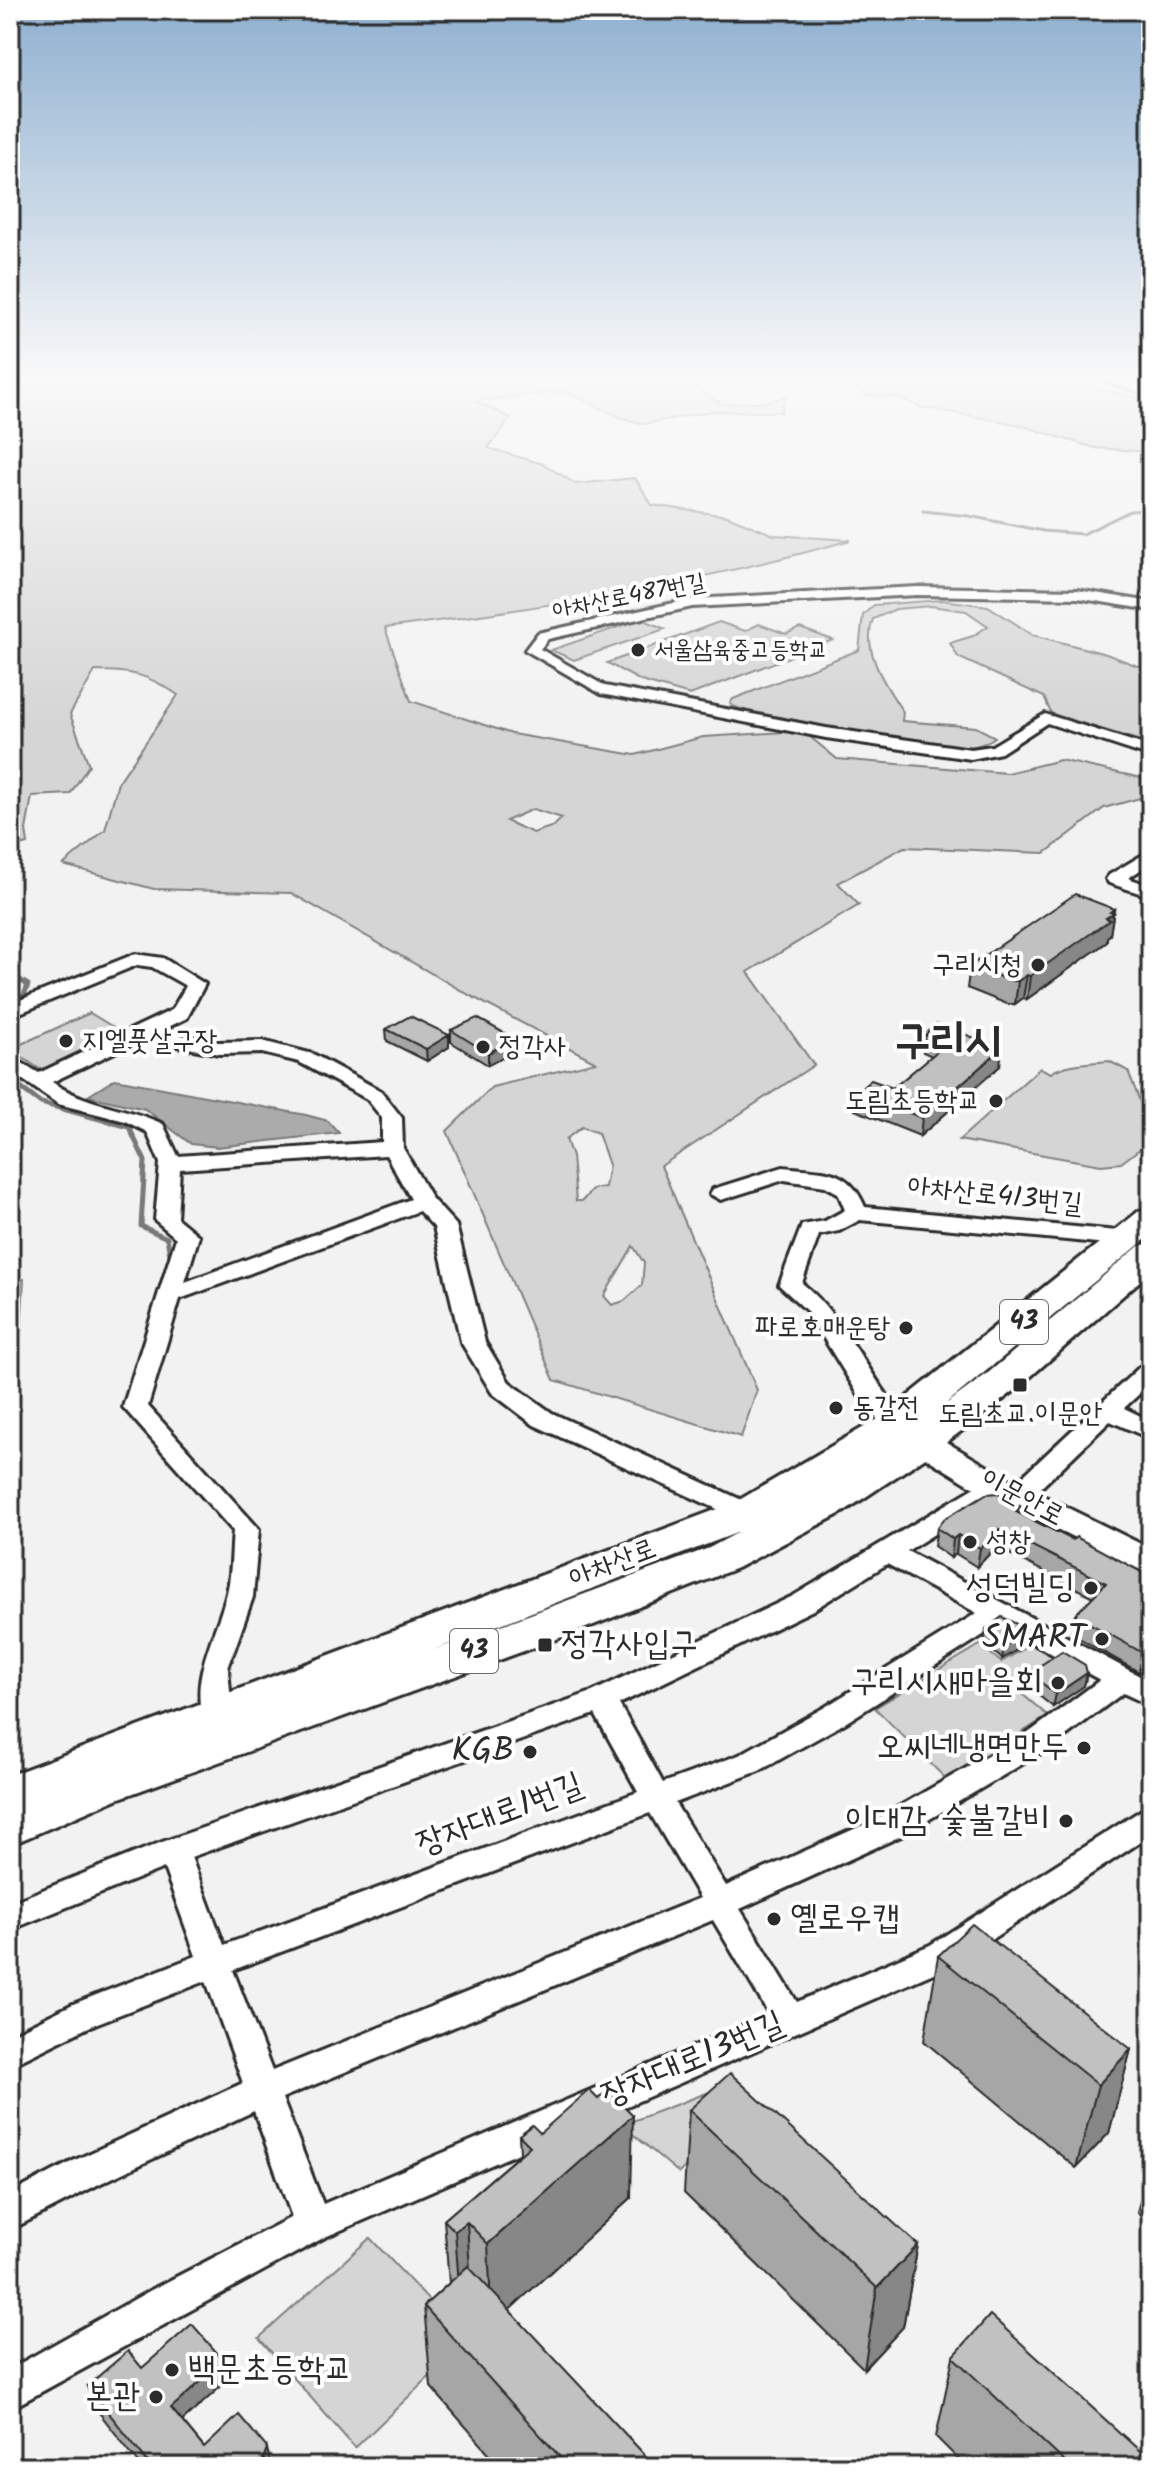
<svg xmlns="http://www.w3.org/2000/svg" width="1161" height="2477" viewBox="0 0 1161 2477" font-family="Kalam,'Poor Story',sans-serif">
<rect width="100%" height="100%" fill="#f2f2f2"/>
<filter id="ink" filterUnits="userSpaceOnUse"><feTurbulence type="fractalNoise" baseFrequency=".0125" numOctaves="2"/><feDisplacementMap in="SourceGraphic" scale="16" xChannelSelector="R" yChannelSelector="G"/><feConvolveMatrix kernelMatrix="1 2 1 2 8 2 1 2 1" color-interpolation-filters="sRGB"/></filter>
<g filter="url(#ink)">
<!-- green -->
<g fill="#d5d5d5" stroke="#808080" stroke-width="2" fill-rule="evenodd">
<path d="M10 381H706L696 388 722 404 770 401 786 396 781 412 712 411 644 424 622 418 565 391 475 401 511 418 488 448 543 464 576 484 635 478 652 505 727 516 774 535 851 540C699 583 541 608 385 628L411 701 512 734 635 755 703 737 803 731 837 759 1007 773 1060 760 1151 780V795L1104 808 1045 853 904 847 838 883 859 905 748 972 814 1065 661 1166 757 1390 741 1437 554 1380 447 1131 492 1087 596 1062 471 996 291 893 154 889 63 865 105 830 118 783 178 695C147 674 132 671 95 671L70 714 89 765 70 794 32 796 26 830 28 844 10 848ZM533 809 562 818 554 826 533 833 506 821ZM582 1127 598 1133 609 1165 605 1187 593 1189 582 1201H576L572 1157 566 1139ZM633 1246 644 1263 642 1285 624 1301 612 1305 604 1296Z"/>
<path d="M867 381H1064L1151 401V452L1095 448 1016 424 920 407 897 397 866 395 853 386Z"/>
<path d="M942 600 988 606 1033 635 1106 654 1151 671V744L1058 716 1051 713 1044 697 958 657 950 643 973 636 988 626 966 611 931 606 896 609 873 619C861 651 886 686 903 712L902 721 976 727 995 737C986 743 978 747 966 747 936 749 750 719 730 704L733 699 859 650 863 615 874 605Z"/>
<path d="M642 619 665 629 574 660 551 650Z"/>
<path d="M719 622 745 631 759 624 786 634 800 628 833 640 690 695 641 681 607 663Z"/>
<path d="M90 1013 121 1032 41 1070 10 1049Z"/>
<path d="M1109 1061 1128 1071 1146 1117 1144 1140 1149 1142 1121 1163 1101 1165 959 1140 1040 1068 1051 1073C1065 1063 1093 1063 1109 1061Z"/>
<path d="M24 1279 21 1332 10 1338V1283Z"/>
<path d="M1039 1640 1064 1657 1015 1688 1048 1716 947 1780 875 1708 980 1645 1001 1662Z"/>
<path d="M720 2088 743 2109 679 2173 622 2125Z"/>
<path d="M370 2238 467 2341 355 2448 259 2338Z"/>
</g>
<!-- water -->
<path fill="#ababab" stroke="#787878" stroke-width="2" d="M115 1079 306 1115 328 1121 339 1133 217 1147 191 1144 145 1109 88 1096Z"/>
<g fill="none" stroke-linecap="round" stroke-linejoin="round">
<!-- stream-far1 -->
<path stroke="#787878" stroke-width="3" d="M923 511 969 516 1043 531 1083 534 1130 511 1151 510"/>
<!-- stream -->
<g stroke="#787878" stroke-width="5">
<path d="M10 974 28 985 24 995 10 1003"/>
<path d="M10 1080 41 1103 129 1127 145 1161 141 1226 167 1238 171 1260"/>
</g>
<!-- minor casing -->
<g stroke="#2b2b2b" stroke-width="6">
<g id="minor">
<path d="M1144 381H1151V386Z"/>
<path d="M917 587 1077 590 1151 602V610L1077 598 917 595 692 607 548 639 540 649 605 686 826 728 971 749 992 746 1045 714 1151 747V757L1047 723 1001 753 971 759 826 738 601 694 525 650 538 633 692 599Z"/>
<path d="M1151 850V863L1128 878 1151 886V897L1109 883 1106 879 1109 875Z"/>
<path d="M135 954 163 958 205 984 187 1018 160 1031 219 1042 262 1041 313 1054 381 1091 402 1118 403 1148 432 1199 456 1225 485 1342 509 1382 552 1413 757 1507 761 1513 757 1519 748 1522 739 1519 534 1425 492 1393 461 1342 434 1227 419 1211 180 1299 148 1406 259 1529 253 1597 228 1668 233 1725 229 1733 219 1736 209 1733C185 1688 212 1644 225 1600 232 1579 231 1553 233 1531L123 1407 176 1238 155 1220 160 1163 147 1132 125 1121 58 1104 10 1071V1056L39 1073 172 1010 186 986 152 967 137 965 10 1017V1004ZM142 1039 219 1054 262 1053 299 1062 367 1099 382 1118V1142L178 1156 163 1124C127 1107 85 1105 52 1082ZM386 1155 411 1199 185 1282 199 1236 177 1218 180 1169Z"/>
<path d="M783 1167C823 1172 848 1166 865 1207L1128 1232 1139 1239 1128 1246 860 1220 839 1231 819 1235 802 1283C843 1316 869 1376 905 1419L908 1425 905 1431 896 1433 887 1431 861 1399 807 1311 779 1285 802 1225 825 1221 845 1210 838 1193 825 1186 784 1180 721 1200 710 1194 713 1189Z"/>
<path d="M1151 1361V1383L1124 1408 1151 1421V1439L1110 1421 1026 1502 1017 1505 1008 1502 1004 1496 1008 1490 1143 1364Z"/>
<path d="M994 1476 1003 1479 1007 1485 1003 1491 907 1551 1151 1682V1706L1123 1693 1051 1747 901 1836 740 1909 797 2002 930 1945 1140 1811 1151 1808V1835L952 1965 325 2237 10 2409V2369L151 2290 292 2217 254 2111 99 2184 10 2230V2194L75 2160 243 2083 206 1981 95 2024 10 2066V2035L73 2004 196 1956 164 1868 10 1930V1903L162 1842 592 1692 793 1596ZM887 1564 977 1613 825 1707 739 1755 663 1783 619 1704 813 1610ZM999 1625 1100 1680 1031 1731 879 1818 726 1886 675 1803 759 1771 845 1723ZM595 1714 638 1792 224 1945 191 1857ZM650 1813 700 1898 272 2071 233 1970ZM713 1920 769 2014 323 2204 282 2098Z"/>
</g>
</g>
<!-- tertiary casing -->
<g stroke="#2b2b2b" stroke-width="6">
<path id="tertiary" d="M903 1419 914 1423 1005 1477 1151 1549V1575L983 1493 892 1437 887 1430 892 1423Z"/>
</g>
<!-- primary casing -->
<g stroke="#2b2b2b" stroke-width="6">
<g id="primary">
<path d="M1105 381H1135L1151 385V395Z"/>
<path d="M1151 1208V1235L941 1408 988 1373 1139 1246 1151 1243V1271L1014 1391 936 1450 843 1512 737 1568 576 1632 117 1799 10 1845V1775L734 1503 883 1416 1139 1211ZM739 1532 709 1548 431 1651Z"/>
</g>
</g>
<!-- minor -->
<use href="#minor" fill="#fff" fill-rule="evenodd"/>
<!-- tertiary -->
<use href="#tertiary" fill="#fff" fill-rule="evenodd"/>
<!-- primary -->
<use href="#primary" fill="#fff" fill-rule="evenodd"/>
</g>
<!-- wall -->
<g fill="#a6a6a6" stroke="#2b2b2b" stroke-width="2">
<path d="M1114 909 1110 935 1107 937V942L1027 999 1023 998 1015 1004H1007L967 988 970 966Z"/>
<path d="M1151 932V968L1144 963 1142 954 1145 937Z"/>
<path d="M937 1024 1000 1066 920 1136 855 1110 857 1092 893 1088 932 1056 923 1052 925 1035Z"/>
<path d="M386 1029 449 1035V1047L427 1061 387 1041Z"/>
<path d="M451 1030 515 1039V1051L488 1065 451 1042Z"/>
<path d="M1020 1514 1073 1540 1151 1577V1659L1139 1672 1072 1634 1075 1615 1093 1597 996 1547 977 1567 956 1554 951 1558 934 1546 937 1528Z"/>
<path d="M986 1629 1027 1644 1002 1659 984 1643Z"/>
<path d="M1029 1673H1087L1084 1686 1053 1707 1027 1686Z"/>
<path d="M938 1956 1131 2049 1109 2133 1076 2168 924 2041Z"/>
<path d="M689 2110 918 2245 903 2327 864 2369 684 2193Z"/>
<path d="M540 2133 631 2198 509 2310 656 2467H501L431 2387 424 2306 449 2283 444 2220 520 2154 519 2135Z"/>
<path d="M1151 2163V2224L1137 2212Z"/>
<path d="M953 2357 1151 2467H966L936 2437Z"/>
<path d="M142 2368 228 2380 182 2421 204 2448 271 2467H142L93 2405 87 2386Z"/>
</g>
<!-- shaded-wall -->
<g fill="#878787" stroke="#2b2b2b" stroke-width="2">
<path d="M1114 909 1110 935 1107 937V942L1027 999 1030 976 1106 918 1110 912Z"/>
<path d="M1027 975 1023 998 1015 1004 1018 981Z"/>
<path d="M449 1035V1047L427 1061 426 1049Z"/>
<path d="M515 1039V1051L488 1065V1053Z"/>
<path d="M1002 1048 1000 1066 920 1136 922 1118Z"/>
<path d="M999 1529 996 1547 977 1567 980 1548Z"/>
<path d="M958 1535 956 1554 951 1558 953 1539Z"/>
<path d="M1029 1630 1027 1644 1002 1659 1004 1646Z"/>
<path d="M1151 1645V1659L1139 1672 1143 1653Z"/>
<path d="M1087 1673 1084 1686 1053 1707 1056 1694Z"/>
<path d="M1131 2049 1109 2133 1076 2168 1098 2085Z"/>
<path d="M633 2115 631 2198 492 2326 488 2244Z"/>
<path d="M467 2222 472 2304 461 2313 455 2231Z"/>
<path d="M918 2245 903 2327 864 2369 877 2288Z"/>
<path d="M224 2361 228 2380 176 2427 171 2408Z"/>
<path d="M267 2448 271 2467H264L263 2459Z"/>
</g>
<!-- building -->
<g fill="#c1c1c1" stroke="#2b2b2b" stroke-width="2">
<path d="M1075 894 1114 909 1110 912 1114 913 1106 918 1110 920 1030 976 1027 975 1018 981H1011L970 966Z"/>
<path d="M1151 932V949L1147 946 1145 937Z"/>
<path d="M410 1016 449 1035 426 1049 386 1029Z"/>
<path d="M477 1018 515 1039 488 1053 451 1030Z"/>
<path d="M937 1024 1002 1048 922 1118 857 1092 871 1080 893 1088 947 1043 925 1035Z"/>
<path d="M998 1493 1021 1506 1016 1512 1073 1540 1076 1537 1151 1577V1645L1143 1653 1075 1615 1106 1583 999 1529 980 1548 958 1535 953 1539 937 1528 944 1519 986 1494Z"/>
<path d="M1002 1617 1029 1630 1004 1646 986 1629Z"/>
<path d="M1062 1651 1085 1665 1087 1673 1056 1694 1029 1673Z"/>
<path d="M972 1924 1131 2049 1098 2085 938 1956Z"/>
<path d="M730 2073 918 2245 877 2288 689 2110Z"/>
<path d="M589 2090 598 2099 608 2090 633 2115 488 2244 467 2222 455 2231 444 2220 530 2146 519 2135 532 2125 540 2133Z"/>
<path d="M468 2266 656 2467H569L424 2306Z"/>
<path d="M990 2315 1151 2461V2467H1070L953 2357Z"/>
<path d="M192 2324 224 2361 171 2408 204 2448 239 2415 267 2448 263 2459 270 2467H152L87 2386 128 2351 142 2368Z"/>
</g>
</g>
<!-- sky -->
<linearGradient id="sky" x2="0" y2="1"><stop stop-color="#8fb0d0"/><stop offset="0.52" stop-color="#f9f9f9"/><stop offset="1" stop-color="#f9f9f9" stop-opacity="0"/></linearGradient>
<rect width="1161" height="728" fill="url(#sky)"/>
<!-- markers -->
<g fill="#2b2b2b" stroke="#fff" stroke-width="3">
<circle cx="638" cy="650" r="8"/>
<circle cx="1038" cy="965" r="8"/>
<circle cx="66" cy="1041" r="8"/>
<circle cx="483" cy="1047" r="8"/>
<circle cx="996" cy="1101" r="8"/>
<circle cx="906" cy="1328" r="8"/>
<rect x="1012" y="1377" width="16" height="16" rx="4"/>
<circle cx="836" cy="1408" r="8"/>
<circle cx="970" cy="1542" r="8"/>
<circle cx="1091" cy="1588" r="8"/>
<circle cx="1102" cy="1639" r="8"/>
<rect x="537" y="1637" width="16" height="16" rx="4"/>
<circle cx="1058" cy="1683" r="8"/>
<circle cx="1084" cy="1748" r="8"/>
<circle cx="530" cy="1752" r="8"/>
<circle cx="1066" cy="1821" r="8"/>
<circle cx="774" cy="1919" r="8"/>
<circle cx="172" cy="2370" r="8"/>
<circle cx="156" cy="2397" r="8"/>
</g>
<g text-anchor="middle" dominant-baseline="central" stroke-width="8" stroke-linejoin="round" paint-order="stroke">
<!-- far-street labels -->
<g font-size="24" fill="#2b2b2b" stroke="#fff">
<text transform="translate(629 597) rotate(-11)">아차산로487번길</text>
</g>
<!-- far-poi labels -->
<g font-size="24" fill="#2b2b2b" stroke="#fff" text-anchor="start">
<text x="654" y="650">서울삼육중고등학교</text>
</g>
<!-- shield labels -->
<g fill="#fff" stroke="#6b6b6b" stroke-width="2">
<rect x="1000" y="1300" width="48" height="44" rx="6"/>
<rect x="450" y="1629" width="48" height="44" rx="6"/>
</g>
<g font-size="26" font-weight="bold" fill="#2b2b2b">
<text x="1024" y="1322">43</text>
<text x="474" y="1651">43</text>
</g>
<!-- poi labels -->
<g font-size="28" fill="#2b2b2b" stroke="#fff" text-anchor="start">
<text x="1022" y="965" text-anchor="end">구리시청</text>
<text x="82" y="1041">지엘풋살구장</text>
<text x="499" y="1047">정각사</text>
<text x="980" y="1101" text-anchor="end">도림초등학교</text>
<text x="890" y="1328" text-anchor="end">파로호매운탕</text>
<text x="852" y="1408">동갈전</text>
<text x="1020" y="1414" text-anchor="middle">도림초교.이문안</text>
<text x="986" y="1542">성창</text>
</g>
<!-- street labels -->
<g font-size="28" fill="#2b2b2b" stroke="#fff">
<text transform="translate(995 1196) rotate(6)">아차산로413번길</text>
<text transform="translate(1022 1498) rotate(28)">이문안로</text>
<text transform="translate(613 1564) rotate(-21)">아차산로</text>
</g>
<!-- near-poi labels -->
<g font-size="34" fill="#2b2b2b" stroke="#fff" text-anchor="end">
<text x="1075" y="1588">성덕빌딩</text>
<text x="1086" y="1639">SMART</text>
<text x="561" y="1645" text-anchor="start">정각사입구</text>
<text x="1042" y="1683">구리시새마을회</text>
<text x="1068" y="1748">오씨네냉면만두</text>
<text x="514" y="1752">KGB</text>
<text x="1050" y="1821">이대감 숯불갈비</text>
<text x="790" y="1919" text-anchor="start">옐로우캡</text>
<text x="188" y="2370" text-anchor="start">백문초등학교</text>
<text x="140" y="2397">본관</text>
</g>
<!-- near-street labels -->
<g font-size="34" fill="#2b2b2b" stroke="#fff">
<text transform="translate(500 1815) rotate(-21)">장자대로1번길</text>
<text transform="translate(693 2060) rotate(-23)">장자대로13번길</text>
</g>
<!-- town labels -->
<g font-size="44" font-weight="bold" fill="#2b2b2b" stroke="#fff">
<text x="948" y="1042">구리시</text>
</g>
</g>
<!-- margin -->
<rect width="1161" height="2477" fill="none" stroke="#fff" stroke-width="40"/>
<rect x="20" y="20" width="1121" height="2437" fill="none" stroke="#2b2b2b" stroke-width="3" filter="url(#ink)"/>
</svg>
